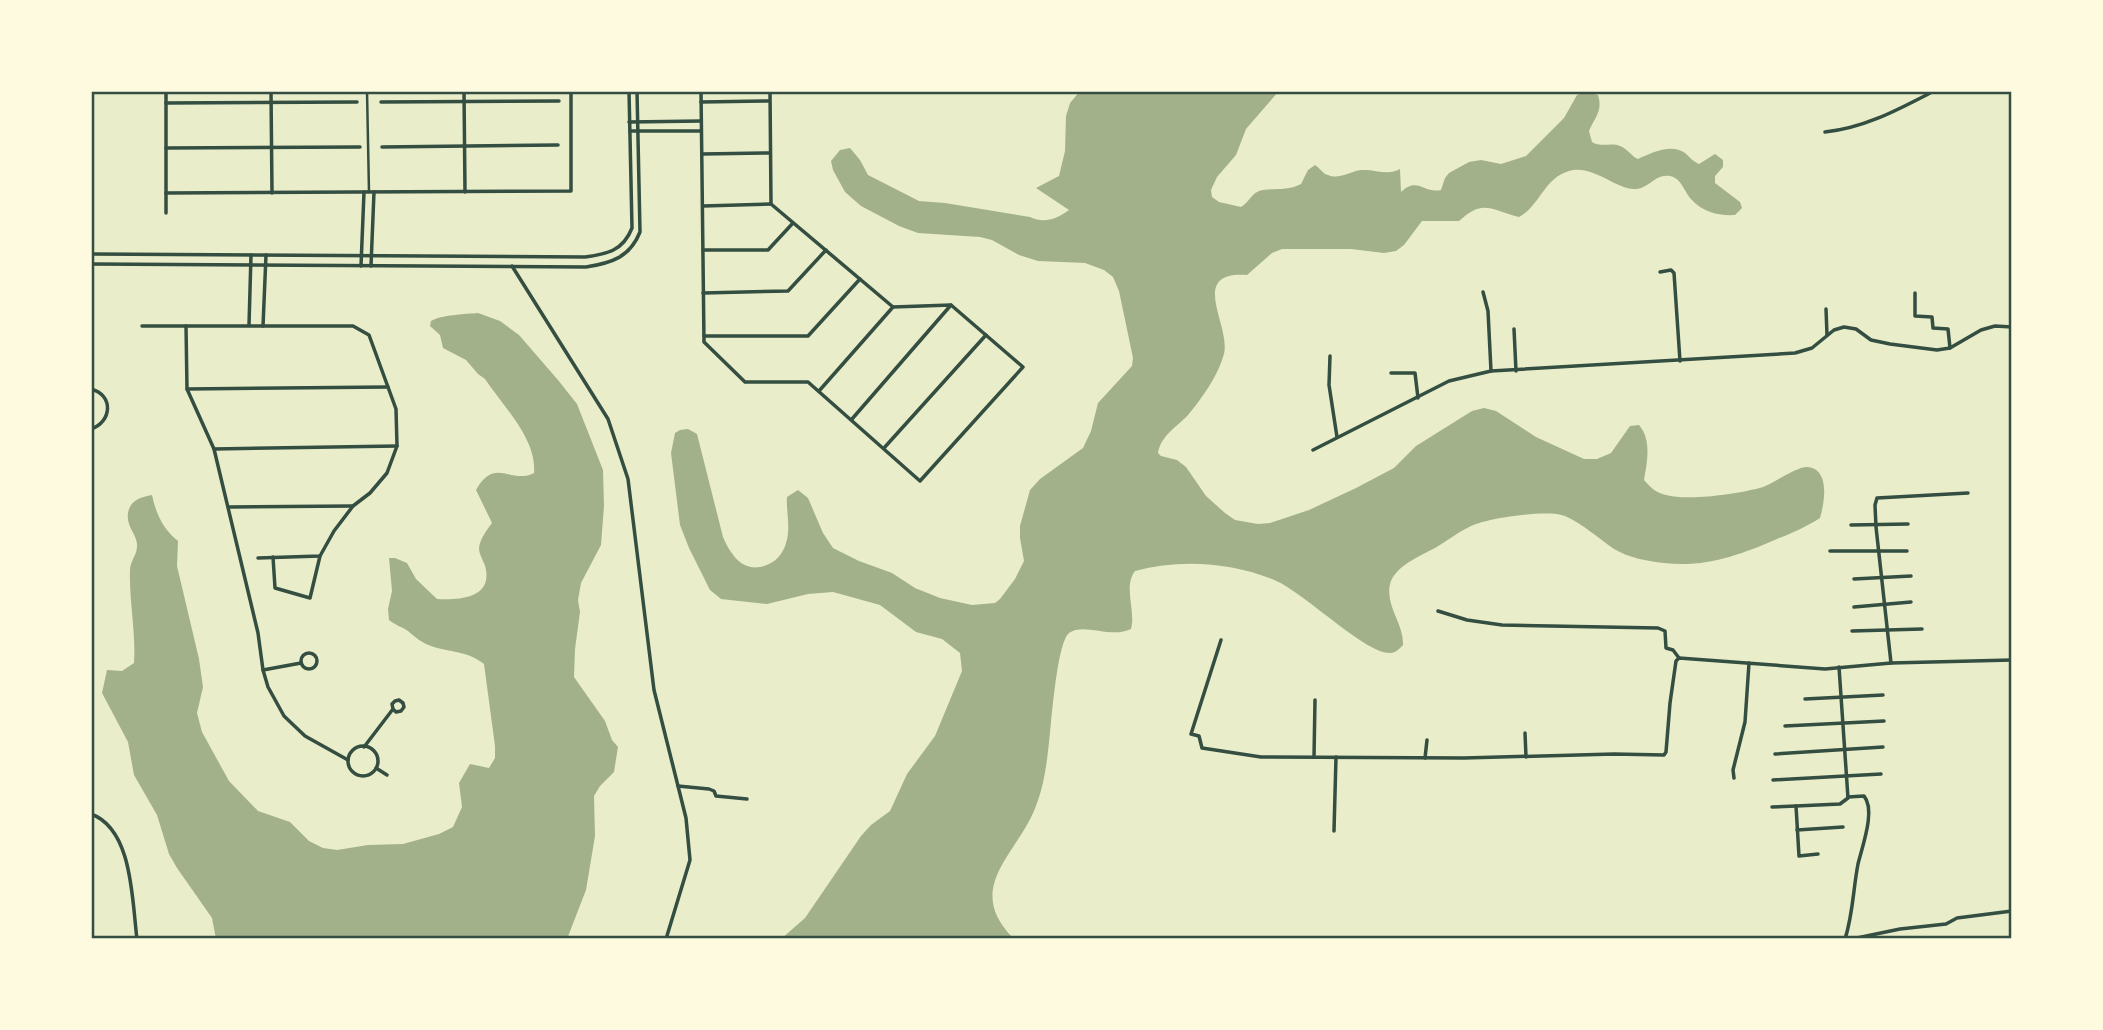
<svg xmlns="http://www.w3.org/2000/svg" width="2103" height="1030" viewBox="0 0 2103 1030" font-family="'Titillium Web',sans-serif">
<rect width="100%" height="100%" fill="#e9edc9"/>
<!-- water -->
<g fill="#a3b18a">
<path d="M1080 91H1279L1246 129 1236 155 1217 177 1211 190 1212 197 1219 202 1241 207C1250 202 1251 192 1263 190 1277 188 1288 191 1301 184L1308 170 1315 165C1320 168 1323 174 1328 175 1339 180 1351 171 1361 170 1376 169 1387 176 1400 169L1401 192C1418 176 1424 194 1441 190L1445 178 1449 173 1469 162 1481 160 1501 164 1526 156 1564 118 1577 95 1586 91 1598 95C1603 111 1595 117 1589 131L1592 142C1602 148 1611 142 1620 146 1628 149 1631 156 1638 159 1651 153 1671 143 1685 153 1690 157 1692 161 1699 164L1715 154 1723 160V167L1715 176V183L1740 202 1742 208 1735 215C1719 216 1702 212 1691 199 1684 191 1681 178 1670 176 1656 173 1648 189 1635 189 1617 190 1592 164 1569 171 1544 178 1540 206 1519 217 1489 209 1483 199 1459 221H1422L1404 245 1396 251 1384 253 1351 249H1282L1272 253 1247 275C1187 271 1231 325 1224 354 1218 376 1202 398 1188 415 1177 427 1161 435 1158 453L1161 456 1177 460 1186 467 1206 496 1225 513 1235 520 1258 524 1270 523 1309 510 1356 488 1394 468 1416 446 1472 411 1484 408 1496 411 1536 437 1584 459H1597L1611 453 1630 426 1639 425C1652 440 1647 462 1644 480 1650 487 1656 493 1666 495 1688 501 1740 494 1763 487 1774 483 1797 466 1808 467 1831 470 1824 504 1820 518 1806 527 1792 533 1777 539 1740 555 1705 568 1664 563 1647 561 1629 558 1614 549 1598 538 1583 524 1565 516 1548 509 1488 518 1471 526 1458 532 1447 541 1435 548 1420 556 1395 566 1390 584 1385 606 1404 624 1403 645 1399 649 1396 653 1390 653 1365 654 1302 590 1272 579 1228 562 1180 559 1135 571 1123 587 1136 611 1131 629 1111 639 1084 622 1069 633 1058 642 1053 706 1051 722 1048 752 1046 783 1034 811 1014 857 964 889 1014 939H781L805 918 861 836 871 825 890 811 907 774 935 736 962 671 960 653 942 639 916 632 880 605 833 592 808 594 767 604 721 599 710 590 689 548 680 525 671 453 675 433 680 430 688 429 697 434 723 537C732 558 746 575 769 564 778 560 784 551 786 543 791 528 786 512 787 497L798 490 808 498 823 533 833 548 859 561 892 573 915 588 940 598 972 605 995 603 1000 599 1015 579 1024 561 1020 538V526L1030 490 1040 479 1083 448 1091 431 1098 403 1132 366 1133 358 1119 291 1113 277 1104 270 1085 263 1038 261 1019 255 992 240 980 237 918 233 899 226 861 206 845 192 833 170 831 161 840 150 850 148 860 160 868 175 919 201 945 203 1030 217C1045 224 1056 219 1069 210L1036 188 1059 176 1065 151 1066 116 1070 103Z"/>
<path d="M478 313 500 321 519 335 558 380 577 404 603 470 604 506 601 545 581 583 578 600 580 612 575 649 574 677 605 721 612 740 618 747 614 772 600 786 594 796 595 836 586 890 567 939H216L212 918 177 868 169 854 157 815 134 775 128 742 102 693 107 670 122 671 134 663C136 632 129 601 130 570 130 561 138 554 137 544 136 533 126 526 128 513 130 500 141 497 152 495 156 514 163 529 178 541L177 566 199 659 203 687 197 713 202 732 229 781 258 811 290 822 309 841 323 848 337 850 368 845 403 844 439 834 453 827 462 807 459 783 470 764 489 768 495 758V746L484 664C466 650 451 653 431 646 422 643 415 637 408 631 402 627 395 625 389 620L388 609 392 591 389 558H395L407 563 416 579 437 599C457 600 491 599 486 570 485 562 479 556 479 548 480 539 486 531 492 523L476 490C495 456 511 485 534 473 537 439 503 406 485 379L478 374 466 360 443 348 440 335 430 326 431 321C441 315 465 314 478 313Z"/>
</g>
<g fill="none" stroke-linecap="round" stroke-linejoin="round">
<!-- pedestrian -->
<path stroke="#344e41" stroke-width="2.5" d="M367 91 369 192"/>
<!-- minor -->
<g stroke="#344e41" stroke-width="3.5">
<path d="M166 91V213"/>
<path d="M271 91 272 193"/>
<path d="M464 91 465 192"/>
<path d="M701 91 704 342 745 382H808L920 481 1023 367 951 305 893 307 771 204 770 91"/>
<path d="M381 102 559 101"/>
<path d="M701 102 769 101"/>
<path d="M166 103 357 102"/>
<path d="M629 122 701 121"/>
<path d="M630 131H701"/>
<path d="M1825 132C1865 128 1899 109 1934 91"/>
<path d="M382 147 558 145"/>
<path d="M166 148 360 147"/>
<path d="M702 154 770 153"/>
<path d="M166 193 571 191V91"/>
<path d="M703 206 771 204"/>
<path d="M703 250H768L793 223"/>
<path d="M91 254 585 257C607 254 623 251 632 228L629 91"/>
<path d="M91 264 586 267C612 263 630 257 640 232L637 91"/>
<path d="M361 266 364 192"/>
<path d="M371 266 374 192"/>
<path d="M512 266 608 419 628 479 654 690 686 818 690 860 666 939"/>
<path d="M1660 272 1671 270 1674 273 1680 361"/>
<path d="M1483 292 1488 311 1491 371"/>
<path d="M703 293 788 291 826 250"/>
<path d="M1915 293V316L1932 317 1933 328 1948 329 1950 348"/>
<path d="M1826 309 1827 335"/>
<path d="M249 325 251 255"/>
<path d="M142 326H353L369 335 396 409 397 446 387 473 370 493 353 506 334 531 320 556 258 558"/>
<path d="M186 326 187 389 214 449 258 633 263 670 268 687 284 716 305 736 348 760"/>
<path d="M263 326 266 255"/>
<path d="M1514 329 1516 371"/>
<path d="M704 336H808L860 279"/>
<path d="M1330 356 1329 385 1337 437"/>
<path d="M1391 373H1415L1418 398"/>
<path d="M91 389C114 395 112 422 91 429"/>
<path d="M187 389 388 387"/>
<path d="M819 391 893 307"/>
<path d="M852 419 951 305"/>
<path d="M884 448 986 335"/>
<path d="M214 449 397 446"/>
<path d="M1313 450 1449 381 1491 371 1795 353 1812 348 1834 330 1844 327 1856 329 1871 340 1890 344 1937 350 1950 348 1981 330 1995 326 2012 327"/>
<path d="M229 507 353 506"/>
<path d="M1851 525 1908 524"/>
<path d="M1830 551H1907"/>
<path d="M273 557 275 588 310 598 320 556"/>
<path d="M1854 579 1911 576"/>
<path d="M1854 607 1911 602"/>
<path d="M1438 611 1467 620 1502 625 1658 628 1665 631 1666 648 1673 650 1679 658"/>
<path d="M1852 631 1922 629"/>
<path d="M1221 640 1191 734 1199 736 1202 748 1261 757 1464 758 1614 754 1664 755 1666 752 1670 703 1676 661 1679 658 1825 669 1891 663 2012 660"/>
<circle cx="309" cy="661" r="8"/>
<path d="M1891 663 1876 527 1875 505 1877 498 1968 493"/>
<path d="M263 670 301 663"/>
<path d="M1805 699 1883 695"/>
<path d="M1785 726 1884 721"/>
<path d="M1525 733 1526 757"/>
<circle cx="363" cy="761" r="15"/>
<path d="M364 747 393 709 392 704 395 701 399 700 403 703 404 707 401 711 396 712 393 709"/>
<path d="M1775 754 1883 747"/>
<path d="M1314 757 1315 700"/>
<path d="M1425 758 1427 740"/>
<path d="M376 768 387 775"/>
<path d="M1734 778 1733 770 1745 722 1749 663"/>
<path d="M1773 780 1881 774"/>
<path d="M678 786 709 789 714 791 716 796 747 799"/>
<path d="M1772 807 1796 806"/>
<path d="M91 814C133 829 132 901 137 939"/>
<path d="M1797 830 1843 827"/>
<path d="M1334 831 1336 757"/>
<path d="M1818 854 1799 856 1796 806 1840 804 1848 798 1839 667"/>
<path d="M1845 939C1853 914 1853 890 1858 864 1862 847 1876 810 1864 796L1848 797"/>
<path d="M1852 939 1900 929 1946 924 1957 918 2012 911"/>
</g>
</g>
<!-- border -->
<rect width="2103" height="1030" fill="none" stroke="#fefae0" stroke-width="186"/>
<rect x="93" y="93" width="1917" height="844" fill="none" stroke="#344e41" stroke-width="2.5"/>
</svg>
